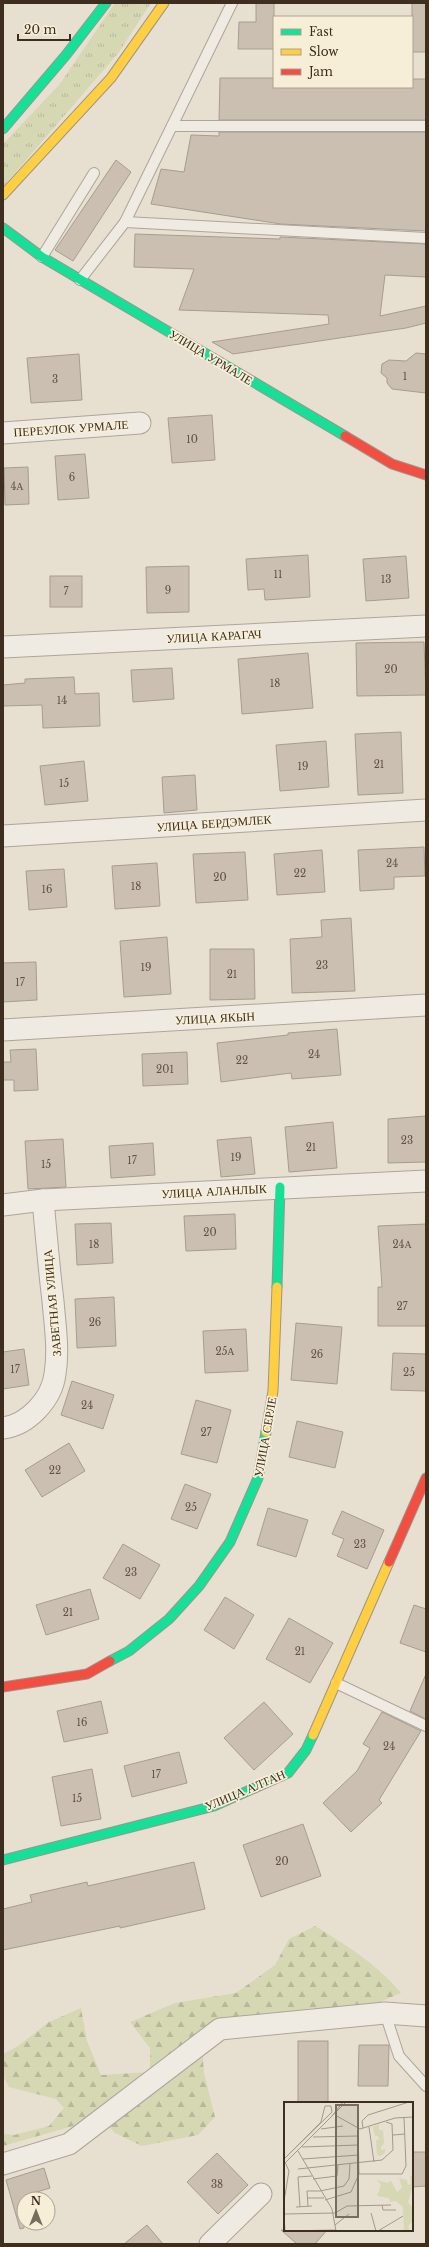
<svg xmlns="http://www.w3.org/2000/svg" width="429" height="2247" viewBox="0 0 429 2247" font-family="'Libre Baskerville',serif">
<defs>
<pattern id="grass-tufts" width="24" height="20" patternUnits="userSpaceOnUse"><rect width="24" height="20" fill="#d6d7b3"/><path d="M3 7l-1-3M5 7V3M7 7l1-3M15 17l-1-3M17 17v-4M19 17l1-3" fill="none" stroke="#b9b99a"/></pattern>
<pattern id="forest-firs" width="22" height="20" patternUnits="userSpaceOnUse"><rect width="22" height="20" fill="#d6d7b3"/><path d="M5 1l3.5 6h-7zM16 11l3.5 6h-7z" fill="#b9b99a"/></pattern>
</defs>
<rect width="100%" height="100%" fill="#e7e0d1"/>
<!-- grass -->
<path fill="url(#grass-tufts)" d="M115 3H151L119 52 3 187V144L59 85Z"/>
<!-- forest -->
<path fill="url(#forest-firs)" d="M315 1926C346 1945 377 1964 401 1993L348 2016 313 2008 224 2021 201 2034 204 2073 215 2117 198 2135 142 2146 115 2133 101 2118 3 2146V2134L14 2135 49 2126 64 2108 56 2099 9 2087 3 2076V2054L18 2046 49 2022 81 2008 87 2041 101 2075 150 2072V2048L130 2022 175 2003 236 1993 275 1965 289 1939Z"/>
<!-- building -->
<g fill="#cbbfb2" stroke="#a89c90">
<path d="M256 3H274V49H238L239 22H256Z"/>
<rect x="412" y="3" width="14" height="49"/>
<path d="M220 78H274V87H412V79H426V120H219Z"/>
<path d="M219 132H426V231L281 224 151 204 161 169 184 172 191 135 219 136Z"/>
<path d="M116 160 131 172 73 261 55 250Z"/>
<path d="M135 234 280 239V237L426 244V277L385 275 380 316 426 306V323L406 328 233 354 212 342 329 324 328 315 179 310 194 269 134 267Z"/>
<path d="M416 353 426 354V393L392 389 387 383V378L381 373 382 364 389 360 406 361Z"/>
<path d="M79 354 82 400 31 403 27 358Z"/>
<path d="M212 415 215 460 172 463 168 418Z"/>
<path d="M85 454 89 498 58 500 55 456Z"/>
<path d="M28 467 29 504 5 505 4 468Z"/>
<path d="M308 555 310 597 265 600 264 589 248 590 246 559Z"/>
<path d="M406 556 409 598 366 601 363 559Z"/>
<path d="M189 566V612L147 613 146 567Z"/>
<rect x="50" y="576" width="32" height="31"/>
<path d="M424 642 426 695 357 696 356 643Z"/>
<path d="M308 653 313 708 242 714 238 659Z"/>
<path d="M172 668 174 699 133 702 131 670Z"/>
<path d="M74 677 75 694 99 693 100 726 43 728 42 705 3 706V685L25 683V679Z"/>
<path d="M401 732 403 793 358 795 355 734Z"/>
<path d="M326 741 329 787 280 791 276 745Z"/>
<path d="M84 761 88 801 45 805 40 766Z"/>
<path d="M195 775 197 810 164 813 162 777Z"/>
<path d="M424 847 425 876 394 877V889L360 891 358 850Z"/>
<path d="M322 850 325 892 277 895 274 854Z"/>
<path d="M245 852 248 900 196 903 193 854Z"/>
<path d="M157 863 160 906 115 909 112 866Z"/>
<path d="M64 869 67 907 29 910 26 871Z"/>
<path d="M351 918 355 991 292 993 290 939 322 937 321 920Z"/>
<path d="M167 937 171 994 124 997 120 941Z"/>
<path d="M210 949H254L255 999 210 1000Z"/>
<path d="M36 962 37 1000 3 1002V963Z"/>
<path d="M337 1029 341 1075 292 1079 291 1073 221 1082 217 1043 288 1035V1033Z"/>
<path d="M36 1049 38 1090 14 1091V1080H3V1062H11L10 1050Z"/>
<path d="M187 1052 188 1084 143 1086 142 1054Z"/>
<path d="M426 1116V1162L388 1163V1119Z"/>
<path d="M333 1122 337 1168 289 1172 285 1127Z"/>
<path d="M251 1137 255 1174 221 1177 217 1140Z"/>
<path d="M63 1139 66 1187 28 1189 25 1141Z"/>
<path d="M153 1143 155 1175 111 1178 109 1146Z"/>
<path d="M235 1214 236 1249 186 1251 184 1216Z"/>
<path d="M111 1223 113 1263 77 1265 75 1224Z"/>
<path d="M426 1224V1326H378V1287H382L378 1226Z"/>
<path d="M114 1297 116 1346 77 1348 75 1299Z"/>
<path d="M296 1323 342 1327 337 1384 291 1380Z"/>
<path d="M246 1329 248 1371 205 1373 203 1331Z"/>
<path d="M24 1349 29 1385 3 1389V1352Z"/>
<path d="M393 1353 426 1354V1391L391 1390Z"/>
<path d="M72 1381 114 1395 103 1429 61 1415Z"/>
<path d="M196 1400 231 1410 217 1463 181 1454Z"/>
<path d="M297 1421 343 1432 335 1468 289 1457Z"/>
<path d="M69 1443 85 1471 42 1497 25 1470Z"/>
<path d="M185 1484 211 1494 197 1529 171 1519Z"/>
<path d="M268 1508 308 1520 296 1557 257 1545Z"/>
<path d="M342 1511 384 1530 367 1569 337 1556 344 1539 332 1534Z"/>
<path d="M123 1544 160 1565 140 1599 103 1578Z"/>
<path d="M90 1589 99 1619 46 1635 36 1605Z"/>
<path d="M225 1597 254 1615 234 1649 204 1630Z"/>
<path d="M414 1605 426 1609V1652L400 1643Z"/>
<path d="M289 1618 333 1643 310 1683 266 1659Z"/>
<path d="M426 1674V1719L410 1711Z"/>
<path d="M101 1701 108 1733 64 1742 57 1711Z"/>
<path d="M264 1702 293 1734 254 1770 224 1738Z"/>
<path d="M382 1712 421 1731 379 1800 382 1803 351 1832 323 1803 357 1771 370 1748 363 1744Z"/>
<path d="M179 1752 187 1783 132 1797 124 1766Z"/>
<path d="M92 1769 101 1819 61 1826 52 1777Z"/>
<path d="M303 1824 321 1876 261 1897 243 1845Z"/>
<path d="M194 1862 205 1909 120 1928V1926L3 1950V1909L32 1902 30 1895 87 1882 88 1886Z"/>
<rect x="298" y="2041" width="30" height="62"/>
<path d="M359 2045H389L388 2086H358Z"/>
<path d="M412 2152H426V2186L412 2187Z"/>
<path d="M217 2153 248 2185 218 2214 187 2182Z"/>
<path d="M44 2168 50 2188 30 2194 32 2199H24V2228L20 2229 6 2180Z"/>
<path d="M147 2225 163 2244H124Z"/>
<path d="M281 2230H327L315 2244H297Z"/>
</g>
<g fill="none" stroke-linecap="round" stroke-linejoin="round">
<!-- lane casing -->
<g stroke="#ada599" stroke-width="12">
<g id="lane">
<path d="M172 126H426"/>
<path d="M125 222 426 238"/>
<path d="M42 257 94 173"/>
<path d="M80 280 125 222 232 3"/>
<path d="M336 1683 426 1726"/>
<path d="M385 2013 399 2056 426 2086"/>
</g>
</g>
<!-- street casing -->
<g stroke="#ada599" stroke-width="23">
<g id="street">
<path d="M3 433 140 423"/>
<path d="M3 647 426 626"/>
<path d="M3 836 426 810"/>
<path d="M3 1030 426 1005"/>
<path d="M3 1205 43 1200 426 1181"/>
<path d="M3 1428C28 1425 52 1399 55 1374 59 1350 55 1326 53 1301 49 1268 46 1234 43 1200"/>
<path d="M3 2164 69 2144 220 2029 385 2013 426 2016"/>
<path d="M210 2244 261 2194"/>
</g>
</g>
<!-- fast casing -->
<g stroke="#9c958a" stroke-width="11">
<g id="fast">
<path d="M3 129 66 55 106 3"/>
<path d="M3 228 42 257 345 436"/>
<path d="M277 1287 280 1187"/>
<path d="M110 1661 129 1651 169 1619 199 1586 230 1542 258 1478 266 1432"/>
<path d="M3 1860 214 1806 288 1773 306 1750 313 1735"/>
</g>
</g>
<!-- slow casing -->
<g stroke="#9c958a" stroke-width="11">
<g id="slow">
<path d="M3 195 111 78 164 3"/>
<path d="M266 1432 273 1391 277 1287"/>
<path d="M313 1735 389 1562"/>
</g>
</g>
<!-- jam casing -->
<g stroke="#9c958a" stroke-width="11">
<g id="jam">
<path d="M345 436 392 464 426 475"/>
<path d="M389 1562 426 1478"/>
<path d="M3 1687 87 1674 110 1661"/>
</g>
</g>
<!-- lane -->
<use href="#lane" stroke="#efebe3" stroke-width="10"/>
<!-- street -->
<use href="#street" stroke="#efebe3" stroke-width="21"/>
<!-- fast -->
<use href="#fast" stroke="#16e098" stroke-width="9"/>
<!-- slow -->
<use href="#slow" stroke="#ffcf43" stroke-width="9"/>
<!-- jam -->
<use href="#jam" stroke="#f24e42" stroke-width="9"/>
</g>
<g text-anchor="middle" dominant-baseline="central" stroke-width="3.5" stroke-linejoin="round" paint-order="stroke">
<!-- number labels -->
<g font-size="10" fill="#605244">
<text x="405" y="376">1</text>
<text x="55" y="379">3</text>
<text x="192" y="439">10</text>
<text x="72" y="477">6</text>
<text x="17" y="486">4А</text>
<text x="278" y="574">11</text>
<text x="386" y="579">13</text>
<text x="168" y="590">9</text>
<text x="66" y="591">7</text>
<text x="391" y="669">20</text>
<text x="275" y="683">18</text>
<text x="62" y="700">14</text>
<text x="379" y="764">21</text>
<text x="303" y="766">19</text>
<text x="64" y="783">15</text>
<text x="392" y="863">24</text>
<text x="300" y="873">22</text>
<text x="220" y="877">20</text>
<text x="136" y="886">18</text>
<text x="47" y="889">16</text>
<text x="322" y="965">23</text>
<text x="146" y="967">19</text>
<text x="232" y="974">21</text>
<text x="20" y="982">17</text>
<text x="314" y="1054">24</text>
<text x="242" y="1060">22</text>
<text x="165" y="1069">201</text>
<text x="407" y="1140">23</text>
<text x="311" y="1147">21</text>
<text x="236" y="1157">19</text>
<text x="132" y="1160">17</text>
<text x="46" y="1164">15</text>
<text x="210" y="1232">20</text>
<text x="94" y="1244">18</text>
<text x="402" y="1244">24А</text>
<text x="402" y="1306">27</text>
<text x="95" y="1322">26</text>
<text x="225" y="1351">25А</text>
<text x="317" y="1354">26</text>
<text x="15" y="1369">17</text>
<text x="409" y="1372">25</text>
<text x="87" y="1405">24</text>
<text x="206" y="1432">27</text>
<text x="55" y="1470">22</text>
<text x="191" y="1507">25</text>
<text x="360" y="1544">23</text>
<text x="131" y="1572">23</text>
<text x="68" y="1612">21</text>
<text x="300" y="1651">21</text>
<text x="82" y="1722">16</text>
<text x="389" y="1746">24</text>
<text x="156" y="1774">17</text>
<text x="77" y="1798">15</text>
<text x="282" y="1861">20</text>
<text x="217" y="2184">38</text>
</g>
<!-- street labels -->
<g font-size="12" fill="#3d2e20" stroke="#f7eed8">
<text transform="translate(211 357) rotate(31)">УЛИЦА УРМАЛЕ</text>
<text transform="translate(71 428) rotate(-4)">ПЕРЕУЛОК УРМАЛЕ</text>
<text transform="translate(214 636) rotate(-3)">УЛИЦА КАРАГАЧ</text>
<text transform="translate(214 823) rotate(-4)">УЛИЦА БЕРДЭМЛЕК</text>
<text transform="translate(215 1018) rotate(-3)">УЛИЦА ЯКЫН</text>
<text transform="translate(214 1191) rotate(-3)">УЛИЦА АЛАНЛЫК</text>
<text transform="translate(52 1303) rotate(-95)">ЗАВЕТНАЯ УЛИЦА</text>
<text transform="translate(265 1437) rotate(-80)">УЛИЦА СЕРЛЕ</text>
<text transform="translate(245 1790) rotate(-23)">УЛИЦА АЛТАН</text>
</g>
</g>
<!-- overview -->
<g transform="translate(284 2102)">
<rect width="129" height="129" fill="#e7e0d1"/>
<path d="M95 22V28H99L100 41 97 45V48L101 47V51L96 54 93 53 92 38H95L94 34H91L89 25ZM129 73V84L124 100 129 106V119L124 124 126 129H120L119 105 112 99 106 100 105 96 93 94 97 83 93 78 103 81 107 79 113 90 118 86 115 76 123 78 124 83 127 81 126 74Z" fill="#d6d7b3"/>
<path fill="none" stroke="#a3998a" stroke-width="1" d="M51 13 76 27 111 16 129 15M48 14 59 0M85 25 90 60M79 26 78 19 84 13 125 0M37 27 59 24M109 33 121 32M29 35 74 34M18 45 74 43M14 49 48 107 52 129M0 57 37 20 41 4H47L48 10 0 57M19 57 75 53M0 62 62 0M14 67 98 58 109 48 108 22 102 20M75 72H118L122 64 120 15M29 77 53 74 54 63M36 89 60 84 65 77 66 62M24 96H40M41 98 67 90 75 72 74 27M0 99 5 69 1 60M98 103 99 108H112M24 104 23 89H36M12 105 28 104M16 105 14 75 28 74M87 111 92 129M0 112 1 129M1 112 51 111 63 104 107 103M51 123 65 112M1 129 52 128M94 129 119 114"/>
<path fill="#786c5e" fill-opacity="0.15" stroke="#786c5e" stroke-width="2" d="M52 3H74V115H52Z"/>
<rect width="129" height="129" fill="none" stroke="#3d2e20" stroke-width="2"/>
</g>
<!-- border -->
<rect width="429" height="2247" fill="none" stroke="#3d2e20" stroke-width="8"/>
<!-- legend -->
<rect x="273" y="16" width="140" height="72" fill="#f7eed8" stroke="#ada18e"/>
<rect x="281" y="29" width="20" height="6" fill="#16e098" stroke="#ada18e"/>
<text x="309" y="36" font-size="12" fill="#3d2e20">Fast</text>
<rect x="281" y="49" width="20" height="6" fill="#ffcf43" stroke="#ada18e"/>
<text x="309" y="56" font-size="12" fill="#3d2e20">Slow</text>
<rect x="281" y="69" width="20" height="6" fill="#f24e42" stroke="#ada18e"/>
<text x="309" y="76" font-size="12" fill="#3d2e20">Jam</text>
<!-- north arrow -->
<g transform="translate(36 2211)"><circle r="19" fill="#f7eed8" stroke="#ada18e"/>
<path d="M0-3L7 15L0 10L-7 15Z" fill="#786c5e"/>
<text y="-6" font-size="11" font-weight="bold" text-anchor="middle" fill="#3d2e20">N</text>
</g>
<!-- scale -->
<path d="M18 34v6h52v-6" fill="none" stroke="#3d2e20" stroke-width="2"/>
<text x="24" y="34" font-size="12" fill="#3d2e20" stroke="#f7eed8" stroke-width="3" paint-order="stroke">20 m</text>
</svg>
